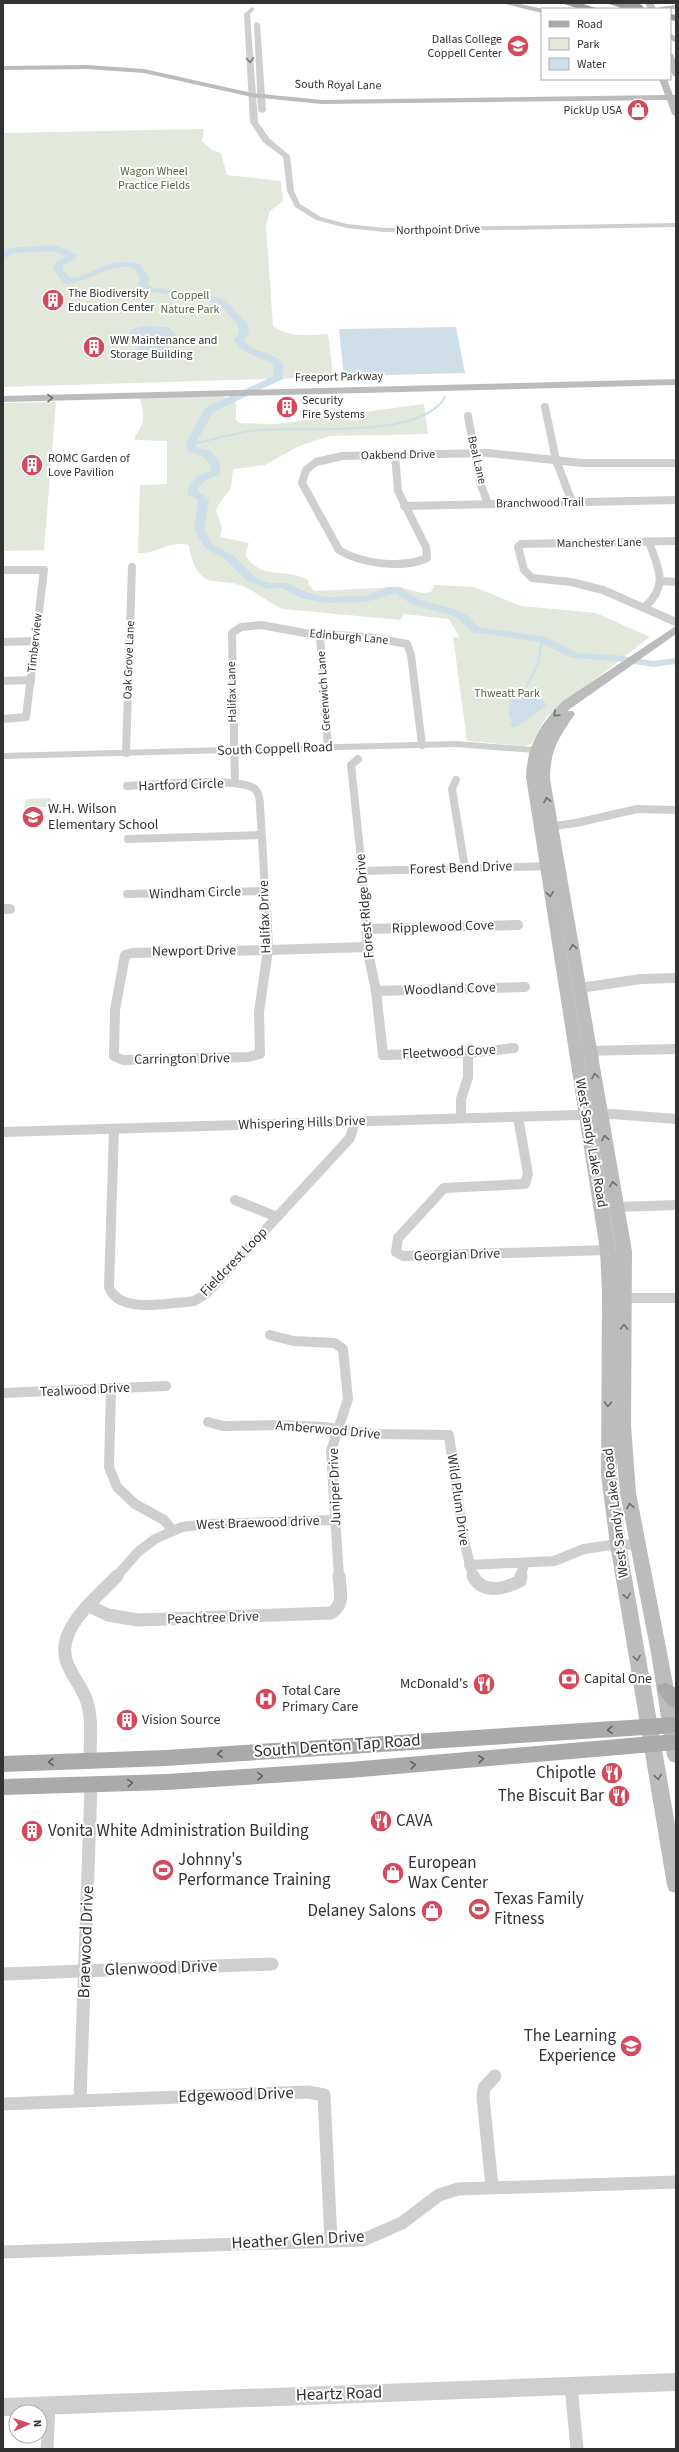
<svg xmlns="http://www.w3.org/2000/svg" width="679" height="2452" viewBox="0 0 679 2452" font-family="'Source Sans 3',sans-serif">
<rect width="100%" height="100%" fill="#fff"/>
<!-- green -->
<g fill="#e2e8dc">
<path d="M204 129 202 141 212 150 221 153 227 175 281 181 283 201 270 211 266 225 273 326C290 338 308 335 328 334L333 377 3 387V133Z"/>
<path d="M222 396 236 402V420L239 423 276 424 424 404 428 434 329 436 299 446 265 465 233 469 231 488 219 504 216 511 222 528 220 537 249 543 245 555C262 582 286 566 309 581L308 585 315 591 399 587 422 593 431 592 434 585 474 587 521 606 596 613 650 637 546 717 531 744 524 746 467 741 453 637 460 638 449 619 404 614 401 620 283 609C267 602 256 592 243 586 233 582 222 582 212 581 197 579 190 557 189 545 170 539 156 555 138 553L140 485 167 484V441L135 440V436C146 423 144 413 140 398Z"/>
<path d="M56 402 44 550 3 551V403Z"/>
<path d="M51 798 50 807 24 808 25 801 28 799Z"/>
</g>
<!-- water -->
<g fill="#cedfe8">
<path d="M147 326 168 327 176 334C171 349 152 368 134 356L140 346 126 335 132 329Z"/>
<path d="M456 327 465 373 344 376 339 329Z"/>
<path d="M526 694 540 697 547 705 518 726 513 727 510 725 512 721 509 714V702L514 697Z"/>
</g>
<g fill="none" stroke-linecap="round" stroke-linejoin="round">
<!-- stream -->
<g stroke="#cedfe8" stroke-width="2">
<path d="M190 445C212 440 236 432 259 430 303 426 421 440 445 397"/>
<path d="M526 687 538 664 542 639"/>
<path d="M526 691V694"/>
</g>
<!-- river -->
<path fill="#cedfe8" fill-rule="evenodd" d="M53 245 77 254 75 259 63 265V269L70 278C99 275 105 255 140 264L150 278 148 284 150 287 199 293 225 300 248 324 249 332 244 340C253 354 273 351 283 363V379L213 412 195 445 197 448 211 451 220 463V475C210 478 200 480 198 491L209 499 204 529 213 545 234 556 256 578 269 583H288L308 593 325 597 364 596 388 587H399L420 600 455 609 466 615 479 627 546 637 578 653 616 655 653 661 676 658V664L653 667 616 661 572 658 539 642 472 632 458 619 447 614 412 605 396 593 366 602 325 603 301 598 282 588 268 589 248 582 226 560 204 547 194 529 198 500 188 494V487L197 476 211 471C209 457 202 455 189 452L185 445 205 408 274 376 273 364C258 356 244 355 234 340L239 332 238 325 219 304 199 298 144 291 138 284 140 278 134 268C110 262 90 282 67 284L64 283 53 269 56 262 67 256 52 251 13 253 3 259V252L8 248Z"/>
<!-- minor-far2 -->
<g stroke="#cfcfcf" stroke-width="8">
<path d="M545 407 556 460 572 502"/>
<path d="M468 416 480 482 488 504"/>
<path d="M395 455 398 491 426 547 427 558C403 569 361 564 339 550L302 483 306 470 316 462 342 456 488 453 582 463H676"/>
<path d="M404 506 676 500"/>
<path d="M676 541 521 544 518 547 524 570 532 578 571 582 603 590 676 622"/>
<path d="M3 570H44L26 717 3 719"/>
<path d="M661 581 676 582"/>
<path d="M646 606C669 584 658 568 649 542"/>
<path d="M320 635 328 747"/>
<path d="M3 642 36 641"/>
<path d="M3 681 31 680"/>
<path d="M126 753 132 567"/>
<path d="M358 759 351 765 366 906"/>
<path d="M456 780 452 789 465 868"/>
<path d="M235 783 232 633 241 627 261 625 305 633 369 637 407 644 411 655 422 745"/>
<path d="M127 786C149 785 240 776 255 789 259 793 260 800 260 806L266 906"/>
<path d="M546 827 576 823 637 809 676 810"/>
<path d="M128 839 261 835"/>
<path d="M362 871 553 866"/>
<path d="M127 894 264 891"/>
</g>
<!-- minor-far1 -->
<g stroke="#cfcfcf" stroke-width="10">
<path d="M266 905 268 950"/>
<path d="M366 905 367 947 376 991 383 1055 468 1053 514 1048"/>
<path d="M3 909H10"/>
<path d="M368 929 518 925"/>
<path d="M268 950 259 1012 260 1054 248 1057 123 1060 114 1056 115 1010 125 955 132 953Z"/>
<path d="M268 950 367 947"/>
<path d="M580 988 641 979 676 978"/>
<path d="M376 991 525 987"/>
<path d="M584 1051 676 1049"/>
<path d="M518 1117 528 1174 525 1184 444 1188 398 1238 396 1252 403 1256 608 1250"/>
<path d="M461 1118V1099L468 1077V1053"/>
<path d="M114 1129 109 1287C119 1314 165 1303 187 1302L194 1301 206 1294 350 1138 355 1122"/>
<path d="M3 1132 612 1114 676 1119"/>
<path d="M235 1200 277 1217"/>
<path d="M618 1207 676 1205"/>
<path d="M618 1298H676"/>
<path d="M270 1335 293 1341 335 1343 343 1349 348 1399 331 1451 339 1577"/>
<path d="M111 1388 109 1467 117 1487 135 1504 164 1520 173 1531"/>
<path d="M3 1393 166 1386"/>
<path d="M208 1422 223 1426 279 1425 324 1427 374 1434 449 1435 463 1536 473 1577"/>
<path d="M469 1565 554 1561 584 1549 618 1544 637 1545"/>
<path d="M116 1577 138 1552 155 1539 182 1527 207 1524 336 1520"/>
<path d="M521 1577 524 1563"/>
</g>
<!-- minor -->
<g stroke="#cfcfcf" stroke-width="13">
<path d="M473 1576C483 1595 504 1589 520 1581L521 1576"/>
<path d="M89 1606 108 1615 138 1620 331 1613C345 1605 340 1590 339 1576"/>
<path d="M90 1760C90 1740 93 1718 86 1699 78 1678 58 1663 67 1637 75 1614 100 1594 117 1576"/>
<path d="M3 1974 272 1964"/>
<path d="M80 2100 91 1785"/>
<path d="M3 2104 308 2092 324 2095 331 2241"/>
<path d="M492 2187 483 2097 484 2088 495 2076"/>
<path d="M3 2252 363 2240 402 2223 439 2195 458 2189 676 2182"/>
<path d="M571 2386 577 2449"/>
<path d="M47 2449 49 2405"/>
</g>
<!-- tertiary -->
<g fill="#cfcfcf" fill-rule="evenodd">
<path d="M252 7 255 9 250 14 258 122 269 138 290 156 294 191 300 204 321 217 347 224 384 228 676 223V227L384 232 347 228 316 220 295 207 287 191 283 157 263 142 250 122 244 14Z"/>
<path d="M257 22 260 24 266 111 262 113 258 111 254 24Z"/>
<path d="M456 741 547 748 552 751 547 754 456 747 3 759V753Z"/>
<path d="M676 2373V2391L40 2415V2412H16V2416H3V2398Z"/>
</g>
<!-- secondary -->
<g fill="#bcbcbc" fill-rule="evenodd">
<path d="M501 3H516L543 9 542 13Z"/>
<path d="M645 3H653L656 9H648Z"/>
<path d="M676 5V9H659L660 7Z"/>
<path d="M670 33 676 37V43L670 39Z"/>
<path d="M670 54H673L676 62V76H673L670 68Z"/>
<path d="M87 65 144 69 252 93 322 100 665 95 659 79H667L673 95H676V117L672 114 667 100 322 104 252 97 144 73 87 69 3 70V66Z"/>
<path d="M676 379V385L3 402V396Z"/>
<path d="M676 626V634L567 711H573L575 714C559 737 550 750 550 779L632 1251 631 1425 636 1493 676 1699V1763L670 1761 667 1756 651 1653 620 1493 617 1459V1475L626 1544 676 1830V1893L669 1891 667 1885 610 1544 601 1475 602 1291 600 1250 526 777C527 745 540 724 563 701ZM539 786 616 1251V1264V1250Z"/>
</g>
<!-- primary -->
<g fill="#aaa" fill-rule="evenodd">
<path d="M666 1683 676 1688V1708L669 1706 657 1690 659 1685Z"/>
<path d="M676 1717V1733L166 1766 3 1772V1756L166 1750Z"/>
<path d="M676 1734V1750L350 1778 167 1790 3 1795V1779L167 1774 350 1762Z"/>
</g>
<!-- motorway -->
<g fill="#999" fill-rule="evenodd">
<path d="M561 3H580L599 9H580Z"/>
<path d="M606 3H625L630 6 625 9Z"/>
<path d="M670 14 676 15V21L670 20Z"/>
</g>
<!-- motorway-bridge -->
<path stroke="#999" stroke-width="11" d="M625 6 638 9"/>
</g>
<!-- one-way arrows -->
<defs><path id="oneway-chevron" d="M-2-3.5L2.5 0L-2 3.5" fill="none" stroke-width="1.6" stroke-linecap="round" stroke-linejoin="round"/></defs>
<use stroke="#797979" href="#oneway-chevron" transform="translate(250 60) rotate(86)"/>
<g stroke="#707070">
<use href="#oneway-chevron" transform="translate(50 398) rotate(-1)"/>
<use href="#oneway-chevron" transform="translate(556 714) rotate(136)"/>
<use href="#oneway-chevron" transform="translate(547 800) rotate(-101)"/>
<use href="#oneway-chevron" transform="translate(550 894) rotate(81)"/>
<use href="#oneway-chevron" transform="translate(573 947) rotate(-100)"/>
<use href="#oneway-chevron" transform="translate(595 1076) rotate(-100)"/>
<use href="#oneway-chevron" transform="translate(605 1138) rotate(-100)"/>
<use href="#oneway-chevron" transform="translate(613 1184) rotate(-100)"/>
<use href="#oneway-chevron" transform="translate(624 1327) rotate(-89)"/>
<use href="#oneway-chevron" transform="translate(608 1404) rotate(91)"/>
<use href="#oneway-chevron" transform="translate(630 1506) rotate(-101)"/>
<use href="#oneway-chevron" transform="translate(627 1596) rotate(80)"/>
<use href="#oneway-chevron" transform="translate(637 1658) rotate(81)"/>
<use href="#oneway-chevron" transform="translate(658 1777) rotate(81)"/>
</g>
<g stroke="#626262">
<use href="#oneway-chevron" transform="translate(610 1730) rotate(177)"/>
<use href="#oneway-chevron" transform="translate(220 1754) rotate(176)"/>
<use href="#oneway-chevron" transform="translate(481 1759) rotate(-5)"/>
<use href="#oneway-chevron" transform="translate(51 1762) rotate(178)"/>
<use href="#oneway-chevron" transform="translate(413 1765) rotate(-5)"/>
<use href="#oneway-chevron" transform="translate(260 1776) rotate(-4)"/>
<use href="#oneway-chevron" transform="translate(130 1783) rotate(-2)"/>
</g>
<!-- icons -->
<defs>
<g id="university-disc" transform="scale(1.15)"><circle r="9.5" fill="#d24a5c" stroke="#fff"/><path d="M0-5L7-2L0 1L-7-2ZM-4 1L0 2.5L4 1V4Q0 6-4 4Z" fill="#fff"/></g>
<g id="shop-disc" transform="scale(1.15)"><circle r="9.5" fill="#d24a5c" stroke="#fff"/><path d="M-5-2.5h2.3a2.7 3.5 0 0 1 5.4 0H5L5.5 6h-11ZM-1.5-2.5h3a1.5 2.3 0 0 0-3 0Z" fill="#fff"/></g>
<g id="building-disc" transform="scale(1.15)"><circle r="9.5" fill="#d24a5c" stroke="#fff"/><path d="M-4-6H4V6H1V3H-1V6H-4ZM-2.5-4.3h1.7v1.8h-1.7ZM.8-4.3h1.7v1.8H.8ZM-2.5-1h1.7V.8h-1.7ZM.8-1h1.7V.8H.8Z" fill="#fff"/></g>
<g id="school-disc" transform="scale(1.15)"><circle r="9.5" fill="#d24a5c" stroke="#fff"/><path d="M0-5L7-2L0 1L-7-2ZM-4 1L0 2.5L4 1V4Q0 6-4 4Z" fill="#fff"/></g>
<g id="bank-disc" transform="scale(1.15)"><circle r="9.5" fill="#d24a5c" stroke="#fff"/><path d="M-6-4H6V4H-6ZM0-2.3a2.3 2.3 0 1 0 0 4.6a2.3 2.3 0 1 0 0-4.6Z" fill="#fff"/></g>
<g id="restaurant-disc" transform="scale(1.15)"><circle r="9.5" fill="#d24a5c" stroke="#fff"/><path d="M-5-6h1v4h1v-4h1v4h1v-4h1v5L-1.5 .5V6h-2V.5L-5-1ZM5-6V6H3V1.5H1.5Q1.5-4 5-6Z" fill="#fff"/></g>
<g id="hospital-disc" transform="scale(1.15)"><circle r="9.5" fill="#d24a5c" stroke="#fff"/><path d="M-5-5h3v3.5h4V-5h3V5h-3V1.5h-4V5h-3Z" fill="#fff"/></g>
<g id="stadium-disc" transform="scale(1.15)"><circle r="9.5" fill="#d24a5c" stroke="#fff"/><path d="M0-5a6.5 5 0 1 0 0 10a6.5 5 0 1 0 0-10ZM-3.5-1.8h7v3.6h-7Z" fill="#fff"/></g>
</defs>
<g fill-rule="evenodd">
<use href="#university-disc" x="518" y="46"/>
<use href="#shop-disc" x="638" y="110"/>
<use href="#building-disc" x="53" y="300"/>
<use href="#building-disc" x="94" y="347"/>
<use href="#building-disc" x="287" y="407"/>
<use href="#building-disc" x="32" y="465"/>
<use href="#school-disc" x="33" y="817"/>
<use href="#bank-disc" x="569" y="1679"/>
<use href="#restaurant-disc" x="484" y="1684"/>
<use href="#hospital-disc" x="266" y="1699"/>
<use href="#building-disc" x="127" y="1720"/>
<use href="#restaurant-disc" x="612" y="1773"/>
<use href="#restaurant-disc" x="619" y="1796"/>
<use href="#restaurant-disc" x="381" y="1821"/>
<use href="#building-disc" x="32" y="1831"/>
<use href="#stadium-disc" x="163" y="1870"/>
<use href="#shop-disc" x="393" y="1873"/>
<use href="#stadium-disc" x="479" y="1909"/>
<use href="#shop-disc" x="432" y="1911"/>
<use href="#school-disc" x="631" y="2046"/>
</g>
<g text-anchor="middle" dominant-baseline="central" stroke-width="4" stroke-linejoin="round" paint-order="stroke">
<!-- far-poi labels -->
<g font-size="12" fill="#323232" stroke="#fff" text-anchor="start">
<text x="502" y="39" text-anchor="end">Dallas College<tspan x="502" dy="14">Coppell Center</tspan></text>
<text x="622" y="110" text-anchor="end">PickUp USA</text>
<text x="68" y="293">The Biodiversity<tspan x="68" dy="14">Education Center</tspan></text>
<text x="110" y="340">WW Maintenance and<tspan x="110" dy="14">Storage Building</tspan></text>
<text x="302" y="400">Security<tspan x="302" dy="14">Fire Systems</tspan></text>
<text x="48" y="458">ROMC Garden of<tspan x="48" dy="14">Love Pavilion</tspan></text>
</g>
<!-- far-street labels -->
<g font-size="12" fill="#323232" stroke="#fff">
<text transform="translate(338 85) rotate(1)">South Royal Lane</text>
<text transform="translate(438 230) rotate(-1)">Northpoint Drive</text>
<text transform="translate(339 377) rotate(-1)">Freeport Parkway</text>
<text transform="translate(398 455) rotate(-1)">Oakbend Drive</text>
<text transform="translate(477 460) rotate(77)">Beal Lane</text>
<text transform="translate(540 503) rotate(-1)">Branchwood Trail</text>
<text transform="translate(599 543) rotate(-1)">Manchester Lane</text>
<text transform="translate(349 637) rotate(5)">Edinburgh Lane</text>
<text transform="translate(35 643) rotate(-84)">Timberview</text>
<text transform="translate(129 660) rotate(-88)">Oak Grove Lane</text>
<text transform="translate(324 691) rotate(-94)">Greenwich Lane</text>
<text transform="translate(232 692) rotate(-91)">Halifax Lane</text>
</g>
<!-- far-park labels -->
<g font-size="12" fill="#576944" stroke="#fff">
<text x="154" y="171">Wagon Wheel<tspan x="154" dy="14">Practice Fields</tspan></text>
<text x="190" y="295">Coppell<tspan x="190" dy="14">Nature Park</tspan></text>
<text x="507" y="693">Thweatt Park</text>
</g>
<!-- street labels -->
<g font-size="14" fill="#323232" stroke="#fff">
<text transform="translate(275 749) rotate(-2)">South Coppell Road</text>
<text transform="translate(181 785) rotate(-2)">Hartford Circle</text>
<text transform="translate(461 868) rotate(-2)">Forest Bend Drive</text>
<text transform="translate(195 893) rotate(-2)">Windham Circle</text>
<text transform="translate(365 906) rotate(-95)">Forest Ridge Drive</text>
<text transform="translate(265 917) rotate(-92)">Halifax Drive</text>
<text transform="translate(443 927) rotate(-2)">Ripplewood Cove</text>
<text transform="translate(194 951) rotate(-1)">Newport Drive</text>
<text transform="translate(450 989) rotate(-2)">Woodland Cove</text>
<text transform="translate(449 1052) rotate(-3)">Fleetwood Cove</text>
<text transform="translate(182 1059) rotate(-1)">Carrington Drive</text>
<text transform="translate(302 1123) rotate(-2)">Whispering Hills Drive</text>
<text transform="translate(591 1143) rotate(80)">West Sandy Lake Road</text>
<text transform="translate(457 1255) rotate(-2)">Georgian Drive</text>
<text transform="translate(234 1262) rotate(-46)">Fieldcrest Loop</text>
<text transform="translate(85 1390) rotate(-3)">Tealwood Drive</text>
<text transform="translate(328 1430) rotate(5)">Amberwood Drive</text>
<text transform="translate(335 1487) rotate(-92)">Juniper Drive</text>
<text transform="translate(458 1500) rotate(82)">Wild Plum Drive</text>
<text transform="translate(616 1513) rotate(-97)">West Sandy Lake Road</text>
<text transform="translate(258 1523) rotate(-2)">West Braewood drive</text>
<text transform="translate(213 1618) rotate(-2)">Peachtree Drive</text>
</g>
<!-- poi labels -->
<g font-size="14" fill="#323232" stroke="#fff" text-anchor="start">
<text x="48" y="809">W.H. Wilson<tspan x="48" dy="16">Elementary School</tspan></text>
<text x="584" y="1679">Capital One</text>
<text x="468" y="1684" text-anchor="end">McDonald's</text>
<text x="282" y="1691">Total Care<tspan x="282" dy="16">Primary Care</tspan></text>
<text x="142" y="1720">Vision Source</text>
</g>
<!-- near-street labels -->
<g font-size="17" fill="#323232" stroke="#fff">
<text transform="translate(337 1746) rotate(-4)">South Denton Tap Road</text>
<text transform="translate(86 1942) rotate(-88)">Braewood Drive</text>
<text transform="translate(161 1968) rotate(-2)">Glenwood Drive</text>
<text transform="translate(236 2095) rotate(-2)">Edgewood Drive</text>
<text transform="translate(298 2240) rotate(-3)">Heather Glen Drive</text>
<text transform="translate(339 2394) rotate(-2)">Heartz Road</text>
</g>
<!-- near-poi labels -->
<g font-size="17" fill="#323232" stroke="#fff" text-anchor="start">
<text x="596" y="1773" text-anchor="end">Chipotle</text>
<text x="604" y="1796" text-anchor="end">The Biscuit Bar</text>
<text x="396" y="1821">CAVA</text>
<text x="48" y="1831">Vonita White Administration Building</text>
<text x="178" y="1860">Johnny's<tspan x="178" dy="20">Performance Training</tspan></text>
<text x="408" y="1863">European<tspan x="408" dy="20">Wax Center</tspan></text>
<text x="494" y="1899">Texas Family<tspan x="494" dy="20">Fitness</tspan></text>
<text x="416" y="1911" text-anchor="end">Delaney Salons</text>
<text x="616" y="2036" text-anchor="end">The Learning<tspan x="616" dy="20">Experience</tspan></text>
</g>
</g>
<!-- border -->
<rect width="679" height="2452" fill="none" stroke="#323232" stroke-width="8"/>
<!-- legend -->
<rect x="541" y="8" width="130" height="72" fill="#ffffff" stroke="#adadad"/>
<rect x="549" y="21" width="20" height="6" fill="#aaaaaa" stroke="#adadad"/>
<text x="577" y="28" font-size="12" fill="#323232">Road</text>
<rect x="549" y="38" width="20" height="12" fill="#e2e8dc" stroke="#adadad"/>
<text x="577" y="48" font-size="12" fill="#323232">Park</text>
<rect x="549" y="58" width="20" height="12" fill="#cedfe8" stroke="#adadad"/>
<text x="577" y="68" font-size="12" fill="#323232">Water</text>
<!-- north arrow -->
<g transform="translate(28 2424) rotate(87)"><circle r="19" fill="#ffffff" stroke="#adadad"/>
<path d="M0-3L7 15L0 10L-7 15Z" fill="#d24a5c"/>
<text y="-6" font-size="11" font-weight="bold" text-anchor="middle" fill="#323232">N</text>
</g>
</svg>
